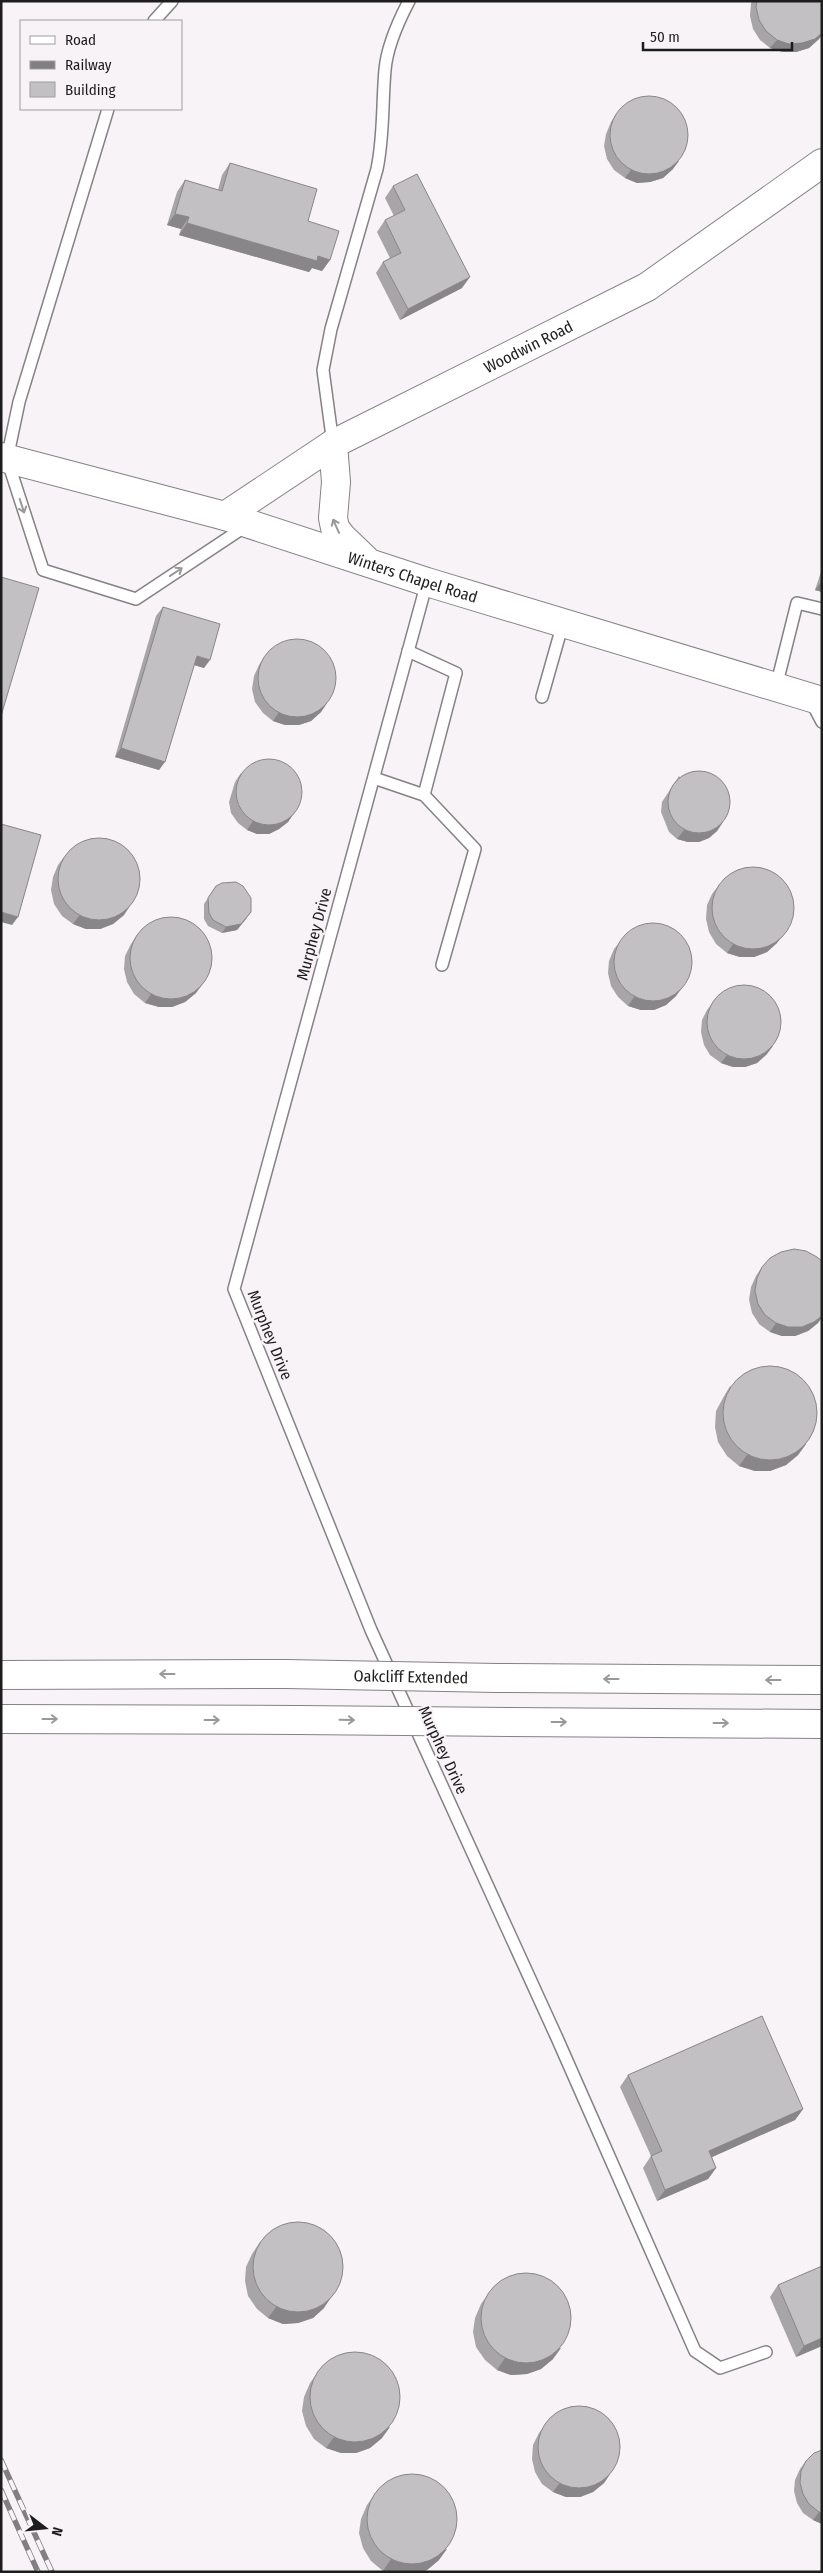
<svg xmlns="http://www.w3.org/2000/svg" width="823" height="2573" viewBox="0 0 823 2573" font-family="'Fira Sans Condensed',sans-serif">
<rect width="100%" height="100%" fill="#f7f3f7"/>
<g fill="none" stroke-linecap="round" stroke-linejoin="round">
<!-- lane casing -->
<g stroke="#858285" stroke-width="14">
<g id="lane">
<path d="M154 21 172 1"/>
<path d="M108 109 19 402 7 459 43 570 136 599 246 526"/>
<path d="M333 444 323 370 331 329 377 169C384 136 382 103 385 70 387 46 398 22 409 1"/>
<path d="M427 582 234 1289 371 1630 557 2038 695 2351 720 2368 766 2352"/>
<path d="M408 651 456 673 424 795"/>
<path d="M776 687 797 603 822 609"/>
<path d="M542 697 563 623"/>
<path d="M811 701 822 722"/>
<path d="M374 778 424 795 475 849 442 965"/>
</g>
</g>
<!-- secondary casing -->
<g stroke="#858285" stroke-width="30">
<g id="secondary">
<path d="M333 444 336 482 333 518 335 528 342 537 365 559"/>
<path id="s1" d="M1 457 225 516 427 582 822 701"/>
<path id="s2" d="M225 516 333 444 647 287 822 163"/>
<path d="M1 1675 286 1674"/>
<path d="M497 1678 822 1680"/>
<path d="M1 1719 298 1720"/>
<path d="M510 1722 822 1724"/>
</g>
</g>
<!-- lane -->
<use href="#lane" stroke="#fff" stroke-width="11"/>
<!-- secondary -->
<use href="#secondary" stroke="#fff" stroke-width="28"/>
<!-- rail casing -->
<g stroke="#827f82" stroke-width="5.5">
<g id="rail">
<path d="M1 2460 52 2572"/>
<path d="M1 2490 38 2572"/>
</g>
</g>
<!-- rail -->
<use href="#rail" stroke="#f7f3f7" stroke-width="4" stroke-dasharray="11" stroke-linecap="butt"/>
<!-- secondary-bridge casing -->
<g stroke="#858285" stroke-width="30" stroke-linecap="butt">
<g id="secondary-bridge">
<path id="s3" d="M286 1674 497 1678"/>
<path d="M298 1720 510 1722"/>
</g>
</g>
<!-- secondary-bridge -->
<use href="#secondary-bridge" stroke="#fff" stroke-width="28"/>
</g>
<!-- wall -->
<g fill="#a8a5a8">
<path d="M752 1H822V35L819 39 809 48 796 52H783L770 48 760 40 753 29 750 16 751 3Z"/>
<path d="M617 113 673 169 663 178 650 182 637 183 625 178 614 170 607 159 604 146 606 134 611 122Z"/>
<path d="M230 163 308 221 330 260 322 271 312 268 309 272 179 235 181 229 167 225 177 192 185 180 218 190 222 175Z"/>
<path d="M393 186 462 288 400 320 376 273 383 262 390 258 377 232 385 220 394 216 385 198Z"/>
<path d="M822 569V592L815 590Z"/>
<path d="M163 607 204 668 194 665 159 770 115 757 156 616Z"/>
<path d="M265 656 327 703 321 712 311 721 299 725H285L273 721 263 713 255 702 252 689 254 676 259 665Z"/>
<path d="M241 773 294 813 288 822 279 829 269 834H257L247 830 238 823 231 813 229 802 235 782Z"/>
<path d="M679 776 723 822 717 831 709 838 699 842H688L677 839 669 832 661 812 662 802Z"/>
<path d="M64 857 124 915 113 924 100 929H86L73 924 62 916 54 904 51 890 53 877 58 865Z"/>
<path d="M719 885 777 943 767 952 754 957H740L727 953 716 944 709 932 706 919 707 905 712 894Z"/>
<path d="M216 886 247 918 237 930 222 933 208 926 204 919V904Z"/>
<path d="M137 935 196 993 185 1002 172 1007H159L145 1003 134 994 127 982 124 969 125 956 131 944Z"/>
<path d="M621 941 676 996 666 1005 654 1010H641L628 1006 618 997 611 986 608 973 609 961 614 949Z"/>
<path d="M714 1001 767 1054 757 1063 745 1067H733L721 1063 710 1055 704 1045 701 1032 702 1020 707 1010Z"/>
<path d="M762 1267 818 1323 808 1331 795 1336H782L770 1332 759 1324 752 1313 749 1300 751 1287 756 1276Z"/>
<path d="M730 1386 806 1444 798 1455 786 1465 770 1471H755L739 1466 727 1456 718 1442 715 1427 716 1411 723 1398Z"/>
<path d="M628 2075 803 2109 795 2120 712 2157 716 2168 708 2179 657 2201 643 2168 651 2156 620 2087Z"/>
<path d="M260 2242 324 2308 313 2318 298 2323 283 2324 268 2318 257 2309 248 2296 245 2281 246 2267 252 2254Z"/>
<path d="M778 2285 822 2346 796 2357 770 2297Z"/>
<path d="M489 2293 553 2359 541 2369 527 2374 511 2375 497 2370 485 2360 476 2347 473 2332 475 2318 481 2304Z"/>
<path d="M318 2372 382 2438 370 2448 356 2453H341L326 2448 314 2439 306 2426 302 2411 304 2397 310 2383Z"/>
<path d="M545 2425 610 2474 604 2483 593 2492 580 2497H566L553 2492 542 2484 535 2472 532 2459 533 2445 539 2433Z"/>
<path d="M806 2461 822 2524 813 2520 803 2513 797 2503 794 2491 795 2480 800 2469Z"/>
<path d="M375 2494 439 2560 427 2570 422 2572H386L383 2571 371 2561 363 2548 359 2533 361 2519 367 2505Z"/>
</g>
<!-- shaded-wall -->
<g fill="#888688">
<path d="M822 33V35L819 39 809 48 796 52H783L770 48 777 40Z"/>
<path d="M679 161 673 169 663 178 650 182 637 183 625 178 631 170Z"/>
<path d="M175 214 189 217 181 229 167 225Z"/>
<path d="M187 223 318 256 330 260 322 271 312 268 309 272 179 235Z"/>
<path d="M470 277 462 288 400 320 408 309Z"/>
<path d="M822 581V592L815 590Z"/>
<path d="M197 656 210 660 204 668 191 664Z"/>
<path d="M327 703 321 712 311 721 299 725H285L273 721 279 712Z"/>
<path d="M121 748 165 762 159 770 115 757Z"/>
<path d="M294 813 288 822 279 829 269 834H257L247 830 253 821Z"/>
<path d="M723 822 717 831 709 838 699 842H688L677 839 684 830Z"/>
<path d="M130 906 124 915 113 924 100 929H86L73 924 79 916Z"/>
<path d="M1 912 18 917 12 925 1 922Z"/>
<path d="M251 912 237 930 222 933 226 927Z"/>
<path d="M784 934 777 943 767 952 754 957H740L727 953 733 944Z"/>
<path d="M202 985 196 993 185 1002 172 1007H159L145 1003 151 994Z"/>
<path d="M682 988 676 996 666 1005 654 1010H641L628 1006 634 997Z"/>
<path d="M773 1046 767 1054 757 1063 745 1067H733L721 1063 727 1055Z"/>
<path d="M822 1316V1318L818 1323 808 1331 795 1336H782L770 1332 776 1323Z"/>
<path d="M806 1444 798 1455 786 1465 770 1471H755L739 1466 747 1455Z"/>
<path d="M803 2109 795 2120 701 2162 709 2151Z"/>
<path d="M716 2168 708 2179 657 2201 665 2190Z"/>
<path d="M332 2296 324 2308 313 2318 298 2323 283 2324 268 2318 276 2307Z"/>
<path d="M822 2338V2346L796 2357 804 2346Z"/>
<path d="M561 2348 553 2359 541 2369 527 2374 511 2375 497 2370 505 2358Z"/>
<path d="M390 2427 382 2438 370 2448 356 2453H341L326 2448 334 2437Z"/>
<path d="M610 2474 604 2483 593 2492 580 2497H566L553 2492 559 2484Z"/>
<path d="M819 2512 822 2513V2524L813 2520Z"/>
<path d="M447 2549 439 2560 427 2570 422 2572H386L383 2571 391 2559Z"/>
</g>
<!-- building -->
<g fill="#c3c0c3" stroke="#888688">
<path d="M757 1H822V33L815 39 802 43 789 44 777 40 766 31 759 20 756 7Z"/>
<circle cx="649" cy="135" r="39"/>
<path d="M230 163 317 189 308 221 339 231 330 260 318 256 317 261 187 223 189 217 175 214 185 180 222 191Z"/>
<path d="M417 174 470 277 408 309 383 262 401 253 385 220 405 210 393 186Z"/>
<path d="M1 577 39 588 1 716Z"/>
<path d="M163 607 220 624 210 660 197 656 165 762 121 748Z"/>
<circle cx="297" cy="678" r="39"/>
<circle cx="269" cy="792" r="33"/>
<circle cx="699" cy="802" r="31"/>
<path d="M1 824 41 835 18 917 1 912Z"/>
<circle cx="99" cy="879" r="41"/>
<circle cx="753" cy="908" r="41"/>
<path d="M236 882 243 886 251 898V912L241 924 226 927 213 920 209 913 208 898 216 886 222 883Z"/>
<circle cx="171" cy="958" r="41"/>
<circle cx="653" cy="962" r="39"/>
<circle cx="744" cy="1022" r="37"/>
<path d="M794 1249 806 1251 817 1257 822 1261V1316L814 1322 802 1327H788L776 1323 765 1315 758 1304 755 1291 757 1278 762 1267 770 1258 781 1252Z"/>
<circle cx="770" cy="1413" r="47"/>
<path d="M762 2016 803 2109 709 2151 716 2168 665 2190 651 2156 662 2151 628 2075Z"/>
<circle cx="298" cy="2267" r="45"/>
<path d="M822 2266V2338L804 2346 778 2285Z"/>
<circle cx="526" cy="2318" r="45"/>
<circle cx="355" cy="2397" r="45"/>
<circle cx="579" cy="2447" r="41"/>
<path d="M822 2450V2513L819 2512 809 2504 803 2494 800 2483 801 2471 806 2461 814 2453Z"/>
<circle cx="412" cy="2519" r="45"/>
</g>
<!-- one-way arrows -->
<defs><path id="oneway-shaft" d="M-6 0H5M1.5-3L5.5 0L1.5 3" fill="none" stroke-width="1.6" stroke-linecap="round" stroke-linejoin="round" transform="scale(1.25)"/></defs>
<g stroke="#9a999a">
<use href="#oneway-shaft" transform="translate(22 506) rotate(72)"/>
<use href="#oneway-shaft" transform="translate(336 526) rotate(-114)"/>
<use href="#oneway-shaft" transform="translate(176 572) rotate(-34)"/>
<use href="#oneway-shaft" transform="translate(167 1674) rotate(180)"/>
<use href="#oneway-shaft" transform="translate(611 1679) rotate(-180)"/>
<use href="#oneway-shaft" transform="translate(773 1680) rotate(-180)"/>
<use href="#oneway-shaft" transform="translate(50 1719)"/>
<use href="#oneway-shaft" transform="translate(212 1720)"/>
<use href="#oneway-shaft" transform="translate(347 1720) rotate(1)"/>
<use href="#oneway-shaft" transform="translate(559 1722)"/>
<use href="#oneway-shaft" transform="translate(721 1723)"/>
</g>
<g text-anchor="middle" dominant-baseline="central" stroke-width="4.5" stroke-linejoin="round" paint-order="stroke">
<!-- street labels -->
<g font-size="16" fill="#1e1d1e" stroke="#f7f3f7">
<text stroke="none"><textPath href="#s2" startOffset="348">Woodwin Road</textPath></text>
<text stroke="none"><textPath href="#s1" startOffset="429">Winters Chapel Road</textPath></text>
<text transform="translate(314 934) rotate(-75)">Murphey Drive</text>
<text transform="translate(270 1335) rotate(68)">Murphey Drive</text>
<text stroke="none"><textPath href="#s3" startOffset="125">Oakcliff Extended</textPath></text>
<text transform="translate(443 1750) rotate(65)">Murphey Drive</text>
</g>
</g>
<!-- border -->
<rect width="823" height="2573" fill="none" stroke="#1e1d1e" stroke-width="5"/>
<!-- legend -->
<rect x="20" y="20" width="162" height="90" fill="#f7f3f7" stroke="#a09da0"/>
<rect x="30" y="36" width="25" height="8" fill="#ffffff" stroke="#a09da0"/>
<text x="65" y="45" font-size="15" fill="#1e1d1e">Road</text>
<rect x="30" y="61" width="25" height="8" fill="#827f82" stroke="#a09da0"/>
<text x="65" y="70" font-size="15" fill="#1e1d1e">Railway</text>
<rect x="30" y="82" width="25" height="15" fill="#c3c0c3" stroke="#a09da0"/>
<text x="65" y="95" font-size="15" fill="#1e1d1e">Building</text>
<!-- north arrow -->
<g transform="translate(45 2528) rotate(106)" stroke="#f7f3f7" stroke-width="4" paint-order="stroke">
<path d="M0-4L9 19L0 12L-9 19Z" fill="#1e1d1e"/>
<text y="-8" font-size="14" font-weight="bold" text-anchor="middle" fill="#1e1d1e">N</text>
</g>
<!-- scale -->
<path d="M643 42v8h149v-8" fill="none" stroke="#1e1d1e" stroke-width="2.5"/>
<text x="650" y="42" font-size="15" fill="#1e1d1e" stroke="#f7f3f7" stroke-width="4" paint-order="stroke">50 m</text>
</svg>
